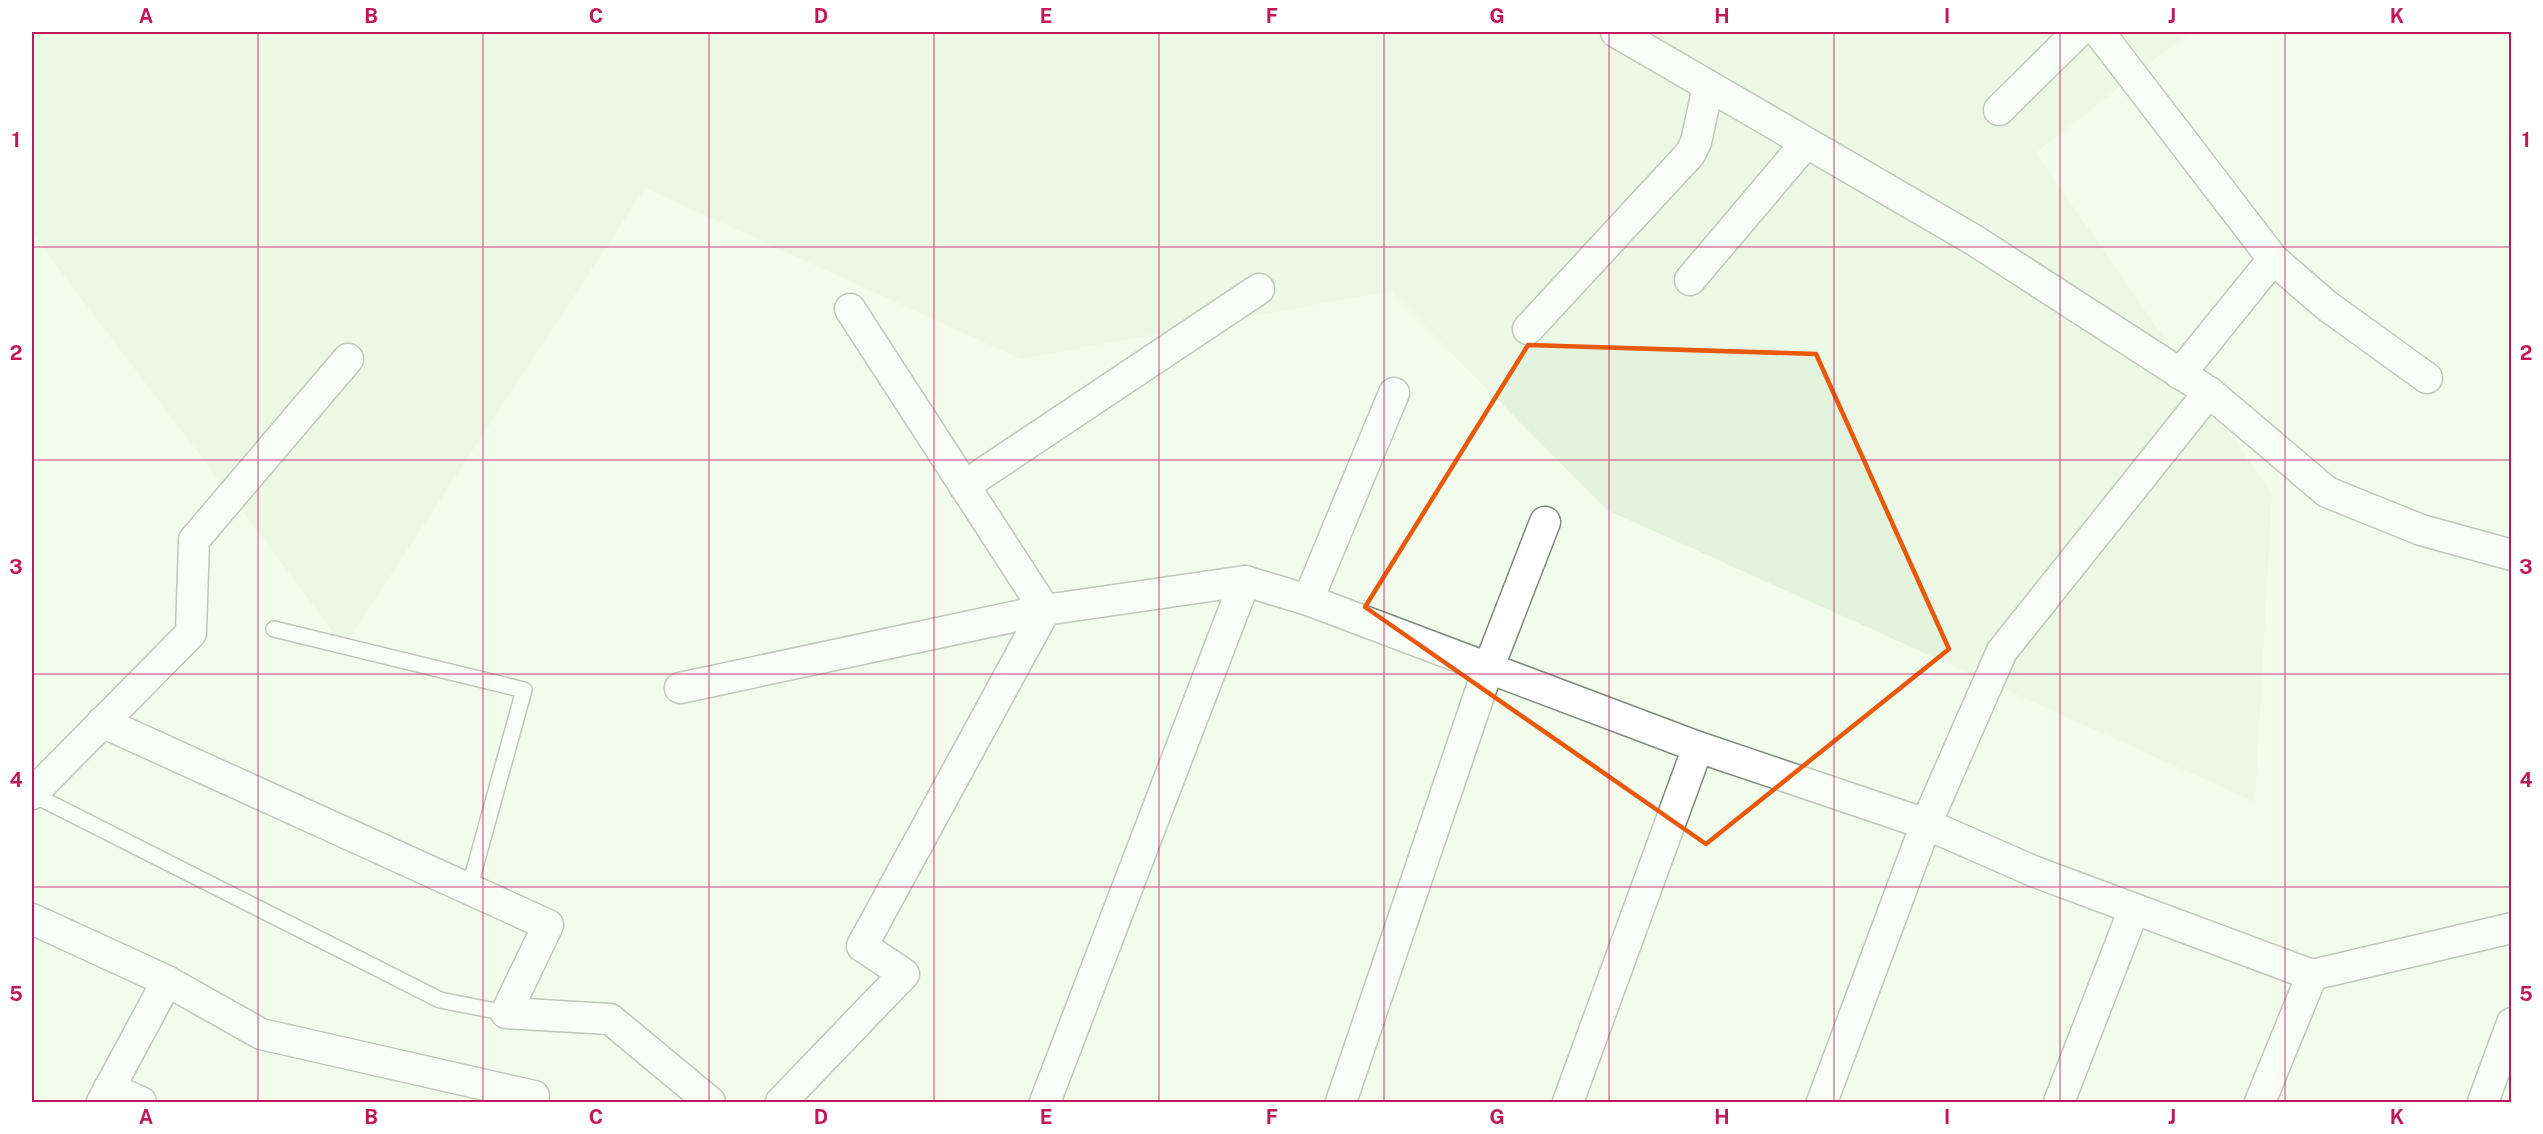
<svg xmlns="http://www.w3.org/2000/svg" width="2543" height="1134" viewBox="0 0 2543 1134" font-family="'Public Sans',sans-serif">
<rect width="100%" height="100%" fill="#f2fced"/>
<!-- built -->
<path fill="#e4f3dd" d="M32 32H2190L2036 153 2272 494 2255 802 1607 510 1390 291 1021 359 645 188 344 646 32 233Z"/>
<g fill="none" stroke-linecap="round" stroke-linejoin="round">
<!-- service casing -->
<g stroke="#80897c" stroke-width="18">
<g id="service">
<path d="M274 629 524 690 469 889"/>
<path d="M32 794 440 1000 506 1013"/>
</g>
</g>
<!-- minor casing -->
<g stroke="#80897c" stroke-width="33">
<g id="minor">
<path d="M1616 32 1974 240 2209 392 2327 492 2421 530 2512 555"/>
<path d="M2099 32 2273 259 2326 305 2427 378"/>
<path d="M1999 110 2078 32"/>
<path d="M1690 280 1806 143"/>
<path d="M1528 329 1690 154 1696 142 1708 87"/>
<path d="M2180 374 2273 259"/>
<path d="M964 486 1259 289"/>
<path d="M1308 600 1394 393"/>
<path d="M680 688 1045 610 1245 581 1308 600 1698 747 1926 824 2033 871 2312 975"/>
<path d="M102 722 548 925 506 1013 610 1019 710 1102"/>
<path d="M32 794 191 633 194 540 348 359"/>
<path d="M32 919 167 981"/>
<path d="M109 1088 141 1102"/>
<path d="M102 1102 167 981 261 1034 534 1096 528 1102"/>
<path d="M781 1102 904 974 862 946 1045 610 850 309"/>
<path d="M1045 1102 1245 581"/>
<path d="M1341 1102 1488 669 1545 522"/>
<path d="M1568 1102 1698 747"/>
<path d="M1822 1102 1926 824 2002 651 2209 392"/>
<path d="M2059 1102 2134 909"/>
<path d="M2260 1102 2312 975 2512 928"/>
<path d="M2483 1102 2512 1023"/>
</g>
</g>
<!-- service -->
<use href="#service" stroke="#fff" stroke-width="15"/>
<!-- minor -->
<use href="#minor" stroke="#fff" stroke-width="30"/>
</g>
<!-- marked area -->
<path d="M0 0H2543V1134H0ZM1528 345 1816 354 1949 649 1706 844 1365 607Z" fill="#f2fced" fill-opacity=".55" fill-rule="evenodd"/>
<path fill="none" stroke="#e8590c" stroke-width="4.5" stroke-linejoin="round" d="M1528 345 1816 354 1949 649 1706 844 1365 607Z"/>
<!-- grid -->
<path fill="none" stroke="#c2185b" stroke-width="1.5" stroke-opacity="0.55" d="M258 32V1102M483 32V1102M709 32V1102M934 32V1102M1159 32V1102M1384 32V1102M1609 32V1102M1834 32V1102M2060 32V1102M2285 32V1102M32 247H2512M32 460H2512M32 674H2512M32 887H2512"/>
<!-- border -->
<rect width="2543" height="1134" fill="none" stroke="#ffffff" stroke-width="66"/>
<rect x="33" y="33" width="2477" height="1068" fill="none" stroke="#c2185b" stroke-width="2"/>
<g font-size="20" text-anchor="middle" font-weight="bold" fill="#c2185b">
<text x="146" y="23">A</text>
<text x="371" y="23">B</text>
<text x="596" y="23">C</text>
<text x="821" y="23">D</text>
<text x="1046" y="23">E</text>
<text x="1272" y="23">F</text>
<text x="1497" y="23">G</text>
<text x="1722" y="23">H</text>
<text x="1947" y="23">I</text>
<text x="2172" y="23">J</text>
<text x="2397" y="23">K</text>
<text x="16" y="147">1</text>
<text x="2526" y="147">1</text>
<text x="16" y="360">2</text>
<text x="2526" y="360">2</text>
<text x="16" y="574">3</text>
<text x="2526" y="574">3</text>
<text x="16" y="787">4</text>
<text x="2526" y="787">4</text>
<text x="16" y="1001">5</text>
<text x="2526" y="1001">5</text>
<text x="146" y="1124">A</text>
<text x="371" y="1124">B</text>
<text x="596" y="1124">C</text>
<text x="821" y="1124">D</text>
<text x="1046" y="1124">E</text>
<text x="1272" y="1124">F</text>
<text x="1497" y="1124">G</text>
<text x="1722" y="1124">H</text>
<text x="1947" y="1124">I</text>
<text x="2172" y="1124">J</text>
<text x="2397" y="1124">K</text>
</g>
</svg>
